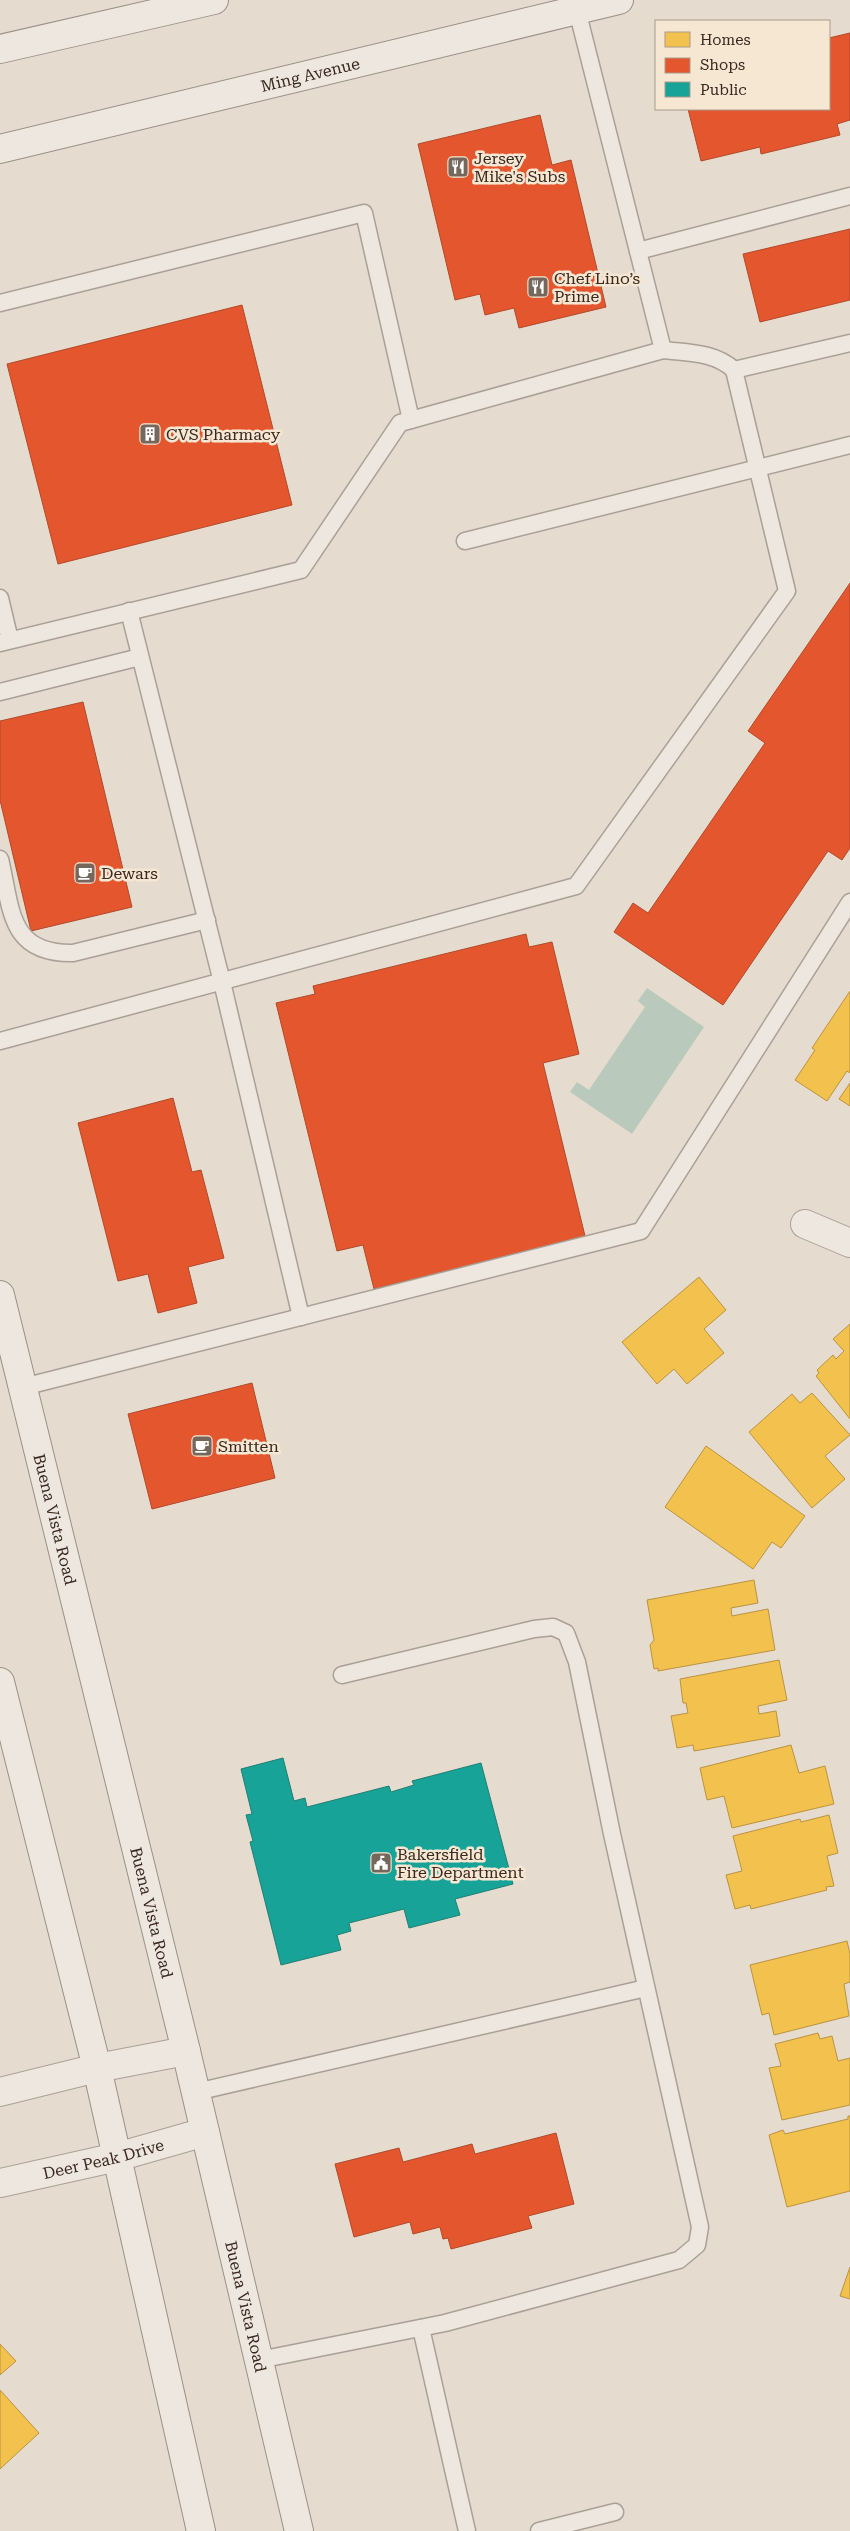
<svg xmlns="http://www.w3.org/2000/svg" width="850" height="2531" viewBox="0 0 850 2531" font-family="'Roboto Serif',serif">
<rect width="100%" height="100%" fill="#e5dbce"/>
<!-- water -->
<path fill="#b9cabd" d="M647 988 704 1027 632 1134 570 1092 577 1082 589 1090 645 1007 638 1001Z"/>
<!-- homes -->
<g fill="#f2c14e" stroke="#ba9340">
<path d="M850 991V1073L847 1071 827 1101 795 1080 815 1050 812 1048Z"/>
<path d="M850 1083V1106L839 1099Z"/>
<path d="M699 1277 726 1310 704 1329 724 1353 687 1384 674 1369 657 1384 622 1342Z"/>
<path d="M850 1324V1419L816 1376 819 1373 817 1370 833 1355 836 1359 844 1351 833 1339Z"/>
<path d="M812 1393 850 1435 825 1456 845 1479 812 1508 749 1432 792 1394 800 1403Z"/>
<path d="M706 1446 805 1516 781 1548 772 1542 753 1569 665 1507Z"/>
<path d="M754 1580 758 1603 731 1608 732 1616 768 1609 775 1650 658 1671V1668L654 1669 650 1645 654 1640 647 1600Z"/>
<path d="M779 1660 787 1700 758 1706 759 1714 776 1711 780 1736 694 1751 693 1745 677 1748 671 1716 688 1713 686 1703H683L680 1679Z"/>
<path d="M791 1745 799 1773 825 1766 834 1804 732 1828 724 1796 707 1800 700 1768Z"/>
<path d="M829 1815 838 1853 827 1856 834 1886 826 1887 827 1890 751 1909 750 1905 735 1909 726 1875 742 1871 733 1836 800 1819 801 1822Z"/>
<path d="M847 1941 850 1954V1982L844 1984 849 2016 774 2035 769 2013 762 2015 750 1965Z"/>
<path d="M818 2033 820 2039 832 2036 838 2061 850 2058V2105L782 2120 769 2068 781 2066 775 2044Z"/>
<path d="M848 2116H850V2191L787 2207 769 2135 783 2130 785 2134 848 2119Z"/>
<path d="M850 2267V2299L840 2296Z"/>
<path d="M0 2344 16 2361 0 2375Z"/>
<path d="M0 2390 39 2433 0 2469Z"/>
</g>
<!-- shops -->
<g fill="#e4572e" stroke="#b14929">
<path d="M850 33V120L837 124 840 135 761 154 760 147 701 161 688 109H829V38Z"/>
<path d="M540 115 552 165 571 160 606 307 519 328 514 308 485 315 480 294 455 300 418 144Z"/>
<path d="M850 229V300L760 322 743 254Z"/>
<path d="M242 305 292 505 58 564 7 364Z"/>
<path d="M850 583V848L842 860 828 851 723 1005 614 932 633 903 648 913 765 743 748 731Z"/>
<path d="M83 702 132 907 31 931 0 800V721Z"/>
<path d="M526 934 529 947 552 942 579 1054 543 1063 585 1236 374 1289 363 1245 337 1251 276 1003 315 994 313 986Z"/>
<path d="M173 1098 192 1172 201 1170 224 1258 188 1267 197 1303 158 1313 148 1274 118 1281 78 1123Z"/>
<path d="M252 1383 275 1478 152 1509 128 1414Z"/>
<path d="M556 2133 574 2204 528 2216 532 2228 451 2249 448 2238 443 2239 440 2227 413 2234 410 2222 354 2237 335 2164 399 2148 403 2162 472 2144 475 2154Z"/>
</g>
<!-- public -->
<path fill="#17a398" stroke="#217e73" d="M283 1758 294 1801 305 1798 307 1807 389 1786 391 1792 414 1785 412 1781 481 1763 513 1884 455 1899 460 1915 409 1928 404 1909 349 1923 351 1931 337 1935 341 1950 281 1965 250 1842 253 1841 246 1815 252 1814 241 1769Z"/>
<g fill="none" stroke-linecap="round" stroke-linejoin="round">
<!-- lane casing -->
<g stroke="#aaa097" stroke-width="19">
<g id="lane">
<path d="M638 251 850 196"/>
<path d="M0 303 364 213 411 420"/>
<path d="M734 370 850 343"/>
<path d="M465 541 850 445"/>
<path d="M0 598 10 640"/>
<path d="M129 611 222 982 301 1317"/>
<path d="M0 643 301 570 400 423 663 350 577 10"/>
<path d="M0 692 140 657"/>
<path d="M0 859C12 909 8 954 73 953L207 920"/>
<path d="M0 1041 576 886 787 591 734 370C715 352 688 353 663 350"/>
<path d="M23 1387 641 1231 850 902"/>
<path d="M196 2092 646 1988"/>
<path d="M421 2328 467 2531"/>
<path d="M259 2360 445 2323 679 2260 697 2245 700 2227 612 1834 577 1662 566 1633 553 1627 534 1629 342 1675"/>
<path d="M539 2531 615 2512"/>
</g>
</g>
<!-- street casing -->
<g stroke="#aaa097" stroke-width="30">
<g id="street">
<path d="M805 1224 850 1243"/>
<path d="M0 2092 97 2068 186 2051"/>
<path id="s1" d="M0 2183 117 2157 205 2132"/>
</g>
</g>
<!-- secondary casing -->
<g stroke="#9a9086" stroke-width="30">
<g id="secondary">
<path d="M0 49 214 0"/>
<path id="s2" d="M0 149 619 0"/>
<path id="s3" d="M0 1295 186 2051 299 2531"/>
<path d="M0 1682 97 2068 201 2531"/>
</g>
</g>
<!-- lane -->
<use href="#lane" stroke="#ede7df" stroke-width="16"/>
<!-- street -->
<use href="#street" stroke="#ede7df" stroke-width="28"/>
<!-- secondary -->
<use href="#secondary" stroke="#ede7df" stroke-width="28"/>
</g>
<!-- icons -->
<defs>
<g id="restaurant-square" transform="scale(1.125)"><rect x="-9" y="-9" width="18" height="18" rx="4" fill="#75675c" stroke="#f6e7d3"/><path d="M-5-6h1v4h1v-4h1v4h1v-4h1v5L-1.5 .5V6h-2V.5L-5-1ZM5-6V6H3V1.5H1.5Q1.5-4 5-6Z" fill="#fff"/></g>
<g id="building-square" transform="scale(1.125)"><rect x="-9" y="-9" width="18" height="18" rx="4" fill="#75675c" stroke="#f6e7d3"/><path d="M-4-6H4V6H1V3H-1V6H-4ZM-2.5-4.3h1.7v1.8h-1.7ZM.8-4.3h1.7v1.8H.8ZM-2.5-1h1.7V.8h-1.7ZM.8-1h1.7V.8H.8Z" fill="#fff"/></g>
<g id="cafe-square" transform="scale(1.125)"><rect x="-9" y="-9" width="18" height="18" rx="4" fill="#75675c" stroke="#f6e7d3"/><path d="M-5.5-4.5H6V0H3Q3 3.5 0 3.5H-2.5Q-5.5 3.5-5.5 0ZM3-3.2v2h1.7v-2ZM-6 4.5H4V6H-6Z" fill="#fff"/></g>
<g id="civic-square" transform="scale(1.125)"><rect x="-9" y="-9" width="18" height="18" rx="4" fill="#75675c" stroke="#f6e7d3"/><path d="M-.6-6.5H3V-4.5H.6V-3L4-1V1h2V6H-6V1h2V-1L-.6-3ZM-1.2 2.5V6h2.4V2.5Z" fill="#fff"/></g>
</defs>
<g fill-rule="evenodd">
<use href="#restaurant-square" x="458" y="167"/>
<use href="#restaurant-square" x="538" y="287"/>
<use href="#building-square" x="150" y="434"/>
<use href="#cafe-square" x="85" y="873"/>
<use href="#cafe-square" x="202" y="1446"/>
<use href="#civic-square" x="381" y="1863"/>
</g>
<g text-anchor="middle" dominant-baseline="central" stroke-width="5" stroke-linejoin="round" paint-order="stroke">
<!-- street labels -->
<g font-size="16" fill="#39281e" stroke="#f6e7d3">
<text stroke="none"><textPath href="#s2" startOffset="319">Ming Avenue</textPath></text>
<text stroke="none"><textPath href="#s3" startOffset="231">Buena Vista Road</textPath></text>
<text stroke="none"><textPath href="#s3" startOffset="636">Buena Vista Road</textPath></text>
<text stroke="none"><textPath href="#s1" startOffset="106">Deer Peak Drive</textPath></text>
<text stroke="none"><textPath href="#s3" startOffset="1041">Buena Vista Road</textPath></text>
</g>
<!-- poi labels -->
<g font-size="16" fill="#39281e" stroke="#f6e7d3" text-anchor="start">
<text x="474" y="158">Jersey<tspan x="474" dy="18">Mike's Subs</tspan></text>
<text x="554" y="278">Chef Lino’s<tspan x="554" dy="18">Prime</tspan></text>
<text x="166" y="434">CVS Pharmacy</text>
<text x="101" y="873">Dewars</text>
<text x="218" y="1446">Smitten</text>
<text x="397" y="1854">Bakersfield<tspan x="397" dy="18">Fire Department</tspan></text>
</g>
</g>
<!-- legend -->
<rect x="655" y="20" width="175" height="90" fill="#f6e7d3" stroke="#aa9b8b"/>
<rect x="665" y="32" width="25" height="15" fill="#f2c14e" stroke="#aa9b8b"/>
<text x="700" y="45" font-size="15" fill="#39281e">Homes</text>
<rect x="665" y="58" width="25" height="15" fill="#e4572e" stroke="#aa9b8b"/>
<text x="700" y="70" font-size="15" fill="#39281e">Shops</text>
<rect x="665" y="82" width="25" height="15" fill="#17a398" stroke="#aa9b8b"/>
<text x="700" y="95" font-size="15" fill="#39281e">Public</text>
</svg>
